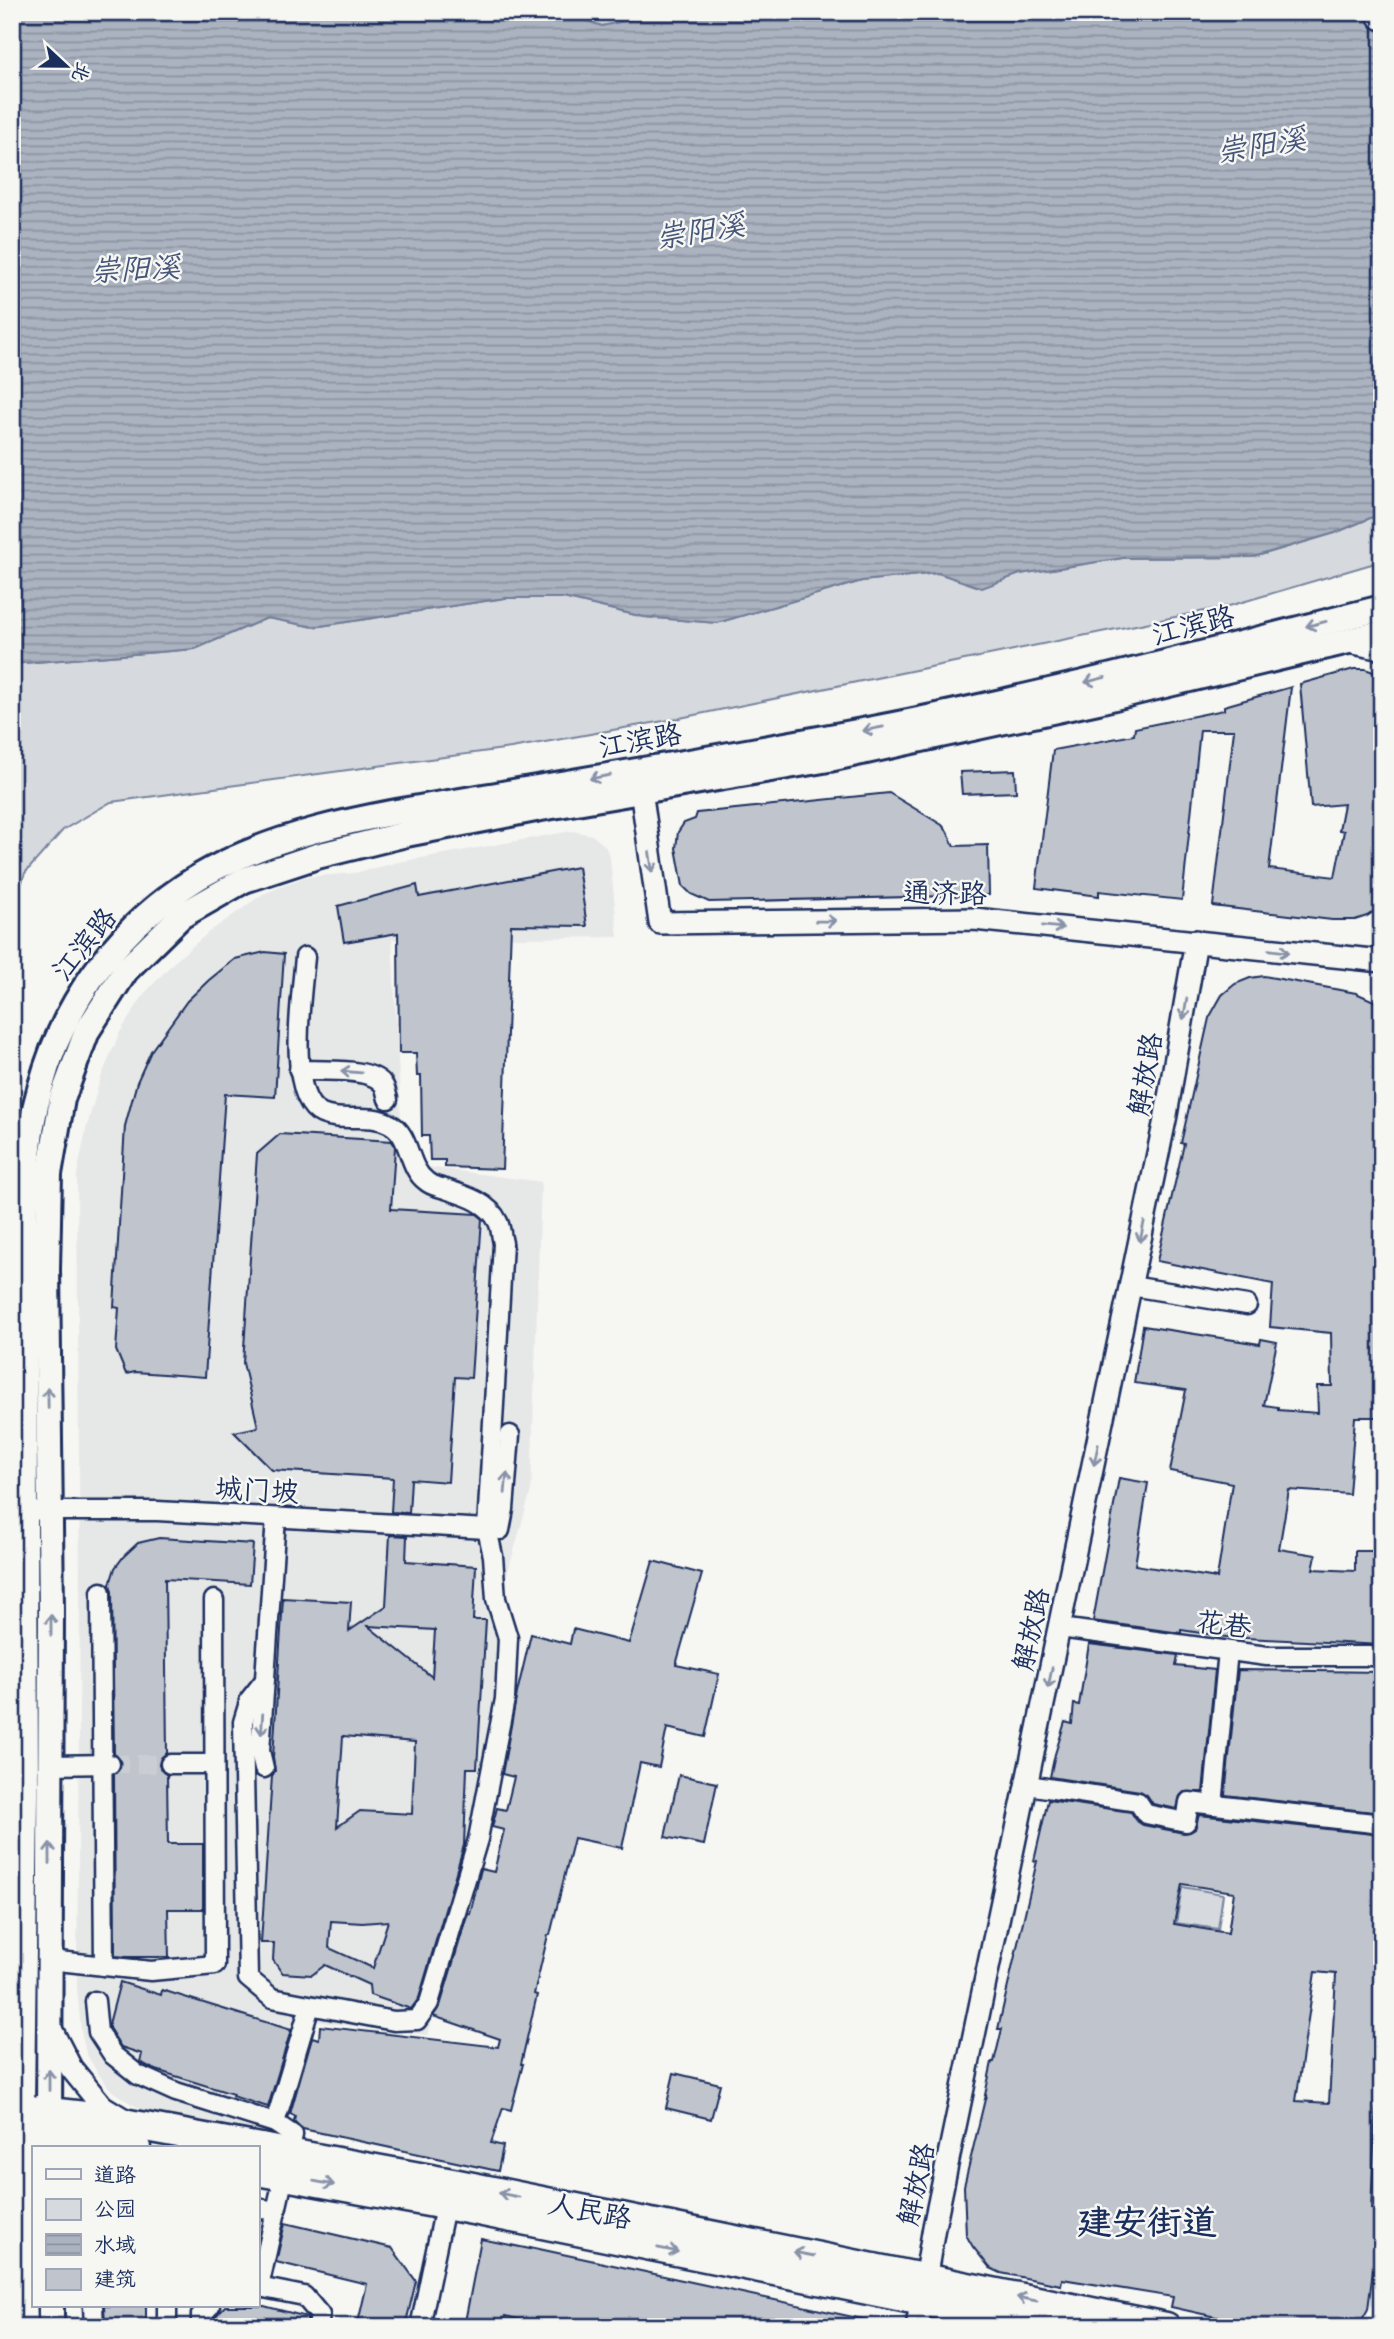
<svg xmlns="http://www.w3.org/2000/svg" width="1394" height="2339" viewBox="0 0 1394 2339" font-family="Caveat,'LXGW WenKai TC',sans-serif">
<defs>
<pattern id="water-rules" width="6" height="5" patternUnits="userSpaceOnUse" patternTransform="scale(1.75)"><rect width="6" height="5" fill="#abb2c0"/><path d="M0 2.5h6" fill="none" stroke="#8a919f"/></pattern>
</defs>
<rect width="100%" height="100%" fill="#f6f6f2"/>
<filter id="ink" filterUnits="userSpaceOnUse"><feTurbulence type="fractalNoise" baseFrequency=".0143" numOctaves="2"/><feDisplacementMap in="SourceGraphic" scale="14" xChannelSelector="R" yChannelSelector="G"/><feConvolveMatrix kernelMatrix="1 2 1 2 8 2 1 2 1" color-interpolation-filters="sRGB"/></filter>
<g filter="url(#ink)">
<!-- built -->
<path fill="#e6e7e7" d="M572 831 592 835 605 846 610 858 618 937 392 939 401 1119 427 1167 541 1182 531 1490 502 1593 519 1666 476 1864 427 2035 313 2021 281 2131 256 2137 154 2116 133 2105 111 2090 97 2072 86 2053 81 2031 77 1987 80 1595 77 1175 86 1130 100 1080 119 1034 144 994 174 962 209 932 263 894 305 877 355 873 399 862Z"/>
<!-- green -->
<g fill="#d6d9dd" stroke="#78849e" stroke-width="2">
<path d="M560 12H664L602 26Z"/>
<path d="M1382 513V561L1229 606 675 719 511 748 111 802 63 830 25 873 12 912V664L195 649 267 618 314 627 505 598H563L644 617 717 623 862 581 938 573 982 587 1020 574 1123 558 1254 557 1335 533Z"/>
<path d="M1182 1887 1223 1894 1218 1929 1176 1923Z"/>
</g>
<!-- water -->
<path fill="url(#water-rules)" stroke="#717e99" stroke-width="2" d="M12 12H559L602 26 664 12H1382V513L1335 533 1253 557 1123 558 1020 574 982 588 938 573 862 581 717 623 644 617 563 598H505L314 627 267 618 195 649 12 664Z"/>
<!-- building -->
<g fill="#c0c4cd" stroke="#1b2f5e" stroke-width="2" fill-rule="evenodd">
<path d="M1354 669H1365L1382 675V906L1367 916 1355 920H1332L1213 906 1234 730H1200L1182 900 1099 891V896L1036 888 1053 750 1134 735 1135 728 1224 710V706L1291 687 1269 869 1335 877 1344 831 1339 830 1344 804 1311 807 1300 684Z"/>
<path d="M1015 770 1016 792 962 794 960 772Z"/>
<path d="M889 793 942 825 947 831 954 846 988 845 989 895 709 902 691 894 683 886 676 848 678 832 684 823 695 819 697 813Z"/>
<path d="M578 867 587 926 511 925 502 1169 445 1167V1160H430L429 1136H422L421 1076H417L416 1053H399L398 933 344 942 338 906 417 885 419 897Z"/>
<path d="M265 952 284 954 275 1097 225 1094 205 1377 135 1372 126 1374 116 1350 119 1308 114 1307 125 1126 137 1082 151 1051 187 1001 209 980 235 959Z"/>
<path d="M1264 976 1356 993 1374 1001 1382 1009V1417H1355L1349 1494 1289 1490 1279 1549 1316 1555 1313 1569 1355 1571V1551H1382V1645L1226 1637 1181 1630V1633L1093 1621 1119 1478 1148 1483 1135 1565 1217 1578 1232 1483 1170 1471 1186 1390 1134 1383 1143 1326 1260 1344 1261 1339 1277 1342 1264 1405 1278 1407V1410L1318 1413 1317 1386H1332L1331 1333 1270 1327 1273 1284 1157 1261 1184 1144 1181 1143 1209 1018 1222 995 1235 984 1250 978Z"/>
<path d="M280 1134 392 1141 395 1147 391 1209 477 1214 482 1218 471 1378 455 1377 448 1482 411 1479 409 1513 391 1512 393 1478 272 1470 234 1432 258 1427 243 1363 257 1154Z"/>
<path d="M390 1535 407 1536 406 1561 476 1566 473 1620H486L477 1768H467L464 1845 419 1998 411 2009 370 1995 369 1985 325 1965 312 1975 282 1973 273 1960 274 1943H261L272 1776 275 1771 273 1757 283 1598 351 1602 349 1631 386 1606ZM368 1626 435 1630 432 1677ZM343 1736 415 1742 412 1814 360 1811 337 1827ZM331 1921 362 1923 388 1921 373 1968 329 1948Z"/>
<path d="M159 1538 253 1544 250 1584 165 1579 167 1753 161 1758 159 1765 161 1770 167 1775 168 1844H203V1909H168L169 1957H128L115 1956 114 1774 120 1770 121 1763 119 1758 114 1754 112 1592 110 1584 115 1568 124 1556 138 1543Z"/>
<path d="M653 1561 702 1574 676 1665 719 1674 705 1737 667 1728 659 1767 640 1763 622 1848 574 1838 550 1935H548L534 1994 537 1995 521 2064H523L511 2110 503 2108 491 2143 503 2146 498 2171 303 2129 294 2122 295 2116 290 2114 312 2037 319 2039 320 2026 498 2047 500 2039 433 2016 440 2006 468 1913 470 1914 481 1869 494 1872 504 1830 492 1827 497 1808 506 1810 514 1777 502 1774 517 1693 531 1634 570 1644 573 1629 629 1643Z"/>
<path d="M1089 1644 1178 1655 1176 1666 1215 1670 1203 1792H1184L1180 1796 1177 1809 1153 1804 1147 1795 1140 1791 1050 1777 1055 1754 1065 1722 1072 1724 1074 1704 1079 1705Z"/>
<path d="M1238 1670 1382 1672V1813L1225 1795Z"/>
<path d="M679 1775 717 1783 704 1845 665 1837Z"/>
<path d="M1048 1800 1131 1812 1137 1821 1143 1825 1184 1833 1190 1832 1195 1829 1199 1815 1382 1835V2108H1376L1371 2209H1381L1368 2309 1358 2327H1261L1171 2307 1173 2297 1062 2279 1061 2285 1001 2273 990 2268 973 2247 966 2235 964 2186 986 2095H985L992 2062H994L1002 2029H998L1037 1861H1034ZM1182 1884 1234 1892 1228 1933 1174 1924ZM1315 1972 1336 1974 1329 2103 1296 2101Z"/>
<path d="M120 1982 161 1995 162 1990 291 2030 268 2107 232 2096 233 2094 153 2069 140 2062 142 2054 121 2047 109 2028V2024Z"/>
<path d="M674 2073 720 2084 711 2119 666 2108Z"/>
<path d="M285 2223 392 2248 416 2281 405 2327H357L367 2284 276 2262Z"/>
<path d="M481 2239 530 2249V2247L867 2320 866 2327H722L700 2322 699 2327H551L505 2316 503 2327H464Z"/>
<path d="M104 2306H146V2327H105Z"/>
<path d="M225 2306H264L307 2317V2327H212V2320Z"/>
</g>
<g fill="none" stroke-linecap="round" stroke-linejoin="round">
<!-- minor-tunnel -->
<path stroke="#caced4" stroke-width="18" stroke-dasharray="18 9" stroke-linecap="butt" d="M110 1764H170"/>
<!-- minor casing -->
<g stroke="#1b2f5e" stroke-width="23">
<g id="minor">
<path d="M299 1070C319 1071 369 1067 382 1083 386 1087 386 1093 388 1099"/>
<path d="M1131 1286 1247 1305"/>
<path d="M40 1511H157L487 1529"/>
<path d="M500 1530 504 1509 510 1435"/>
<path d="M101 1592 104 1966"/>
<path d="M1060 1628 1267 1656H1382"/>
<path d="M265 1680 250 1699 243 1722 248 1978 272 1998 394 2021 417 2020 429 2003 478 1839 505 1699 508 1638 496 1599 493 1556 487 1529 503 1243C501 1236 501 1228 498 1222 489 1202 464 1195 445 1189 439 1187 431 1186 426 1181 407 1167 411 1135 390 1124 369 1112 343 1123 322 1114 285 1098 302 992 305 957"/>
<path d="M170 1764H214"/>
<path d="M50 1765 110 1764"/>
<path d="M264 1768 260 1751 276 1518"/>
<path d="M1028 1785 1138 1802 1146 1814 1186 1822 1189 1802 1382 1824"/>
<path d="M1213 1805 1228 1651"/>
<path d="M49 1960 151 1971 215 1965 214 1600"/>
<path d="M95 2001 98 2032 113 2055 138 2075 176 2092 275 2123 293 2135 259 2287 304 2296 320 2315 318 2327"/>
<path d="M275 2123 310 2006"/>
<path d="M257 2208 276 2211"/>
<path d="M93 2306 94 2327"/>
<path d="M167 2327V2306"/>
<path d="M201 2327V2315L210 2306"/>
<path d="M420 2327 447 2197"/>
</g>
</g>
<!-- tertiary casing -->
<g stroke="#1b2f5e" stroke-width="26">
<g id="tertiary">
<path d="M1349 642 1382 649"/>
<path d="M639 776 660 923 974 919 1382 961"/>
<path d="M50 2027 71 2068 102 2106 125 2120"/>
<path d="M917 2327 934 2227 1166 1115 1196 941"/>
</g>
</g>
<!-- secondary casing -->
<g stroke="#1b2f5e" stroke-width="30">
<g id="secondary">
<path d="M49 2130 51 1610 47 1269 49 1174 62 1099 87 1031 126 970 181 916 244 880 317 856 406 834 541 808 829 759 1098 701 1382 633"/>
<path d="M51 2306V2327"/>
<path d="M25 2327 21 2178 26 1795 24 1227C26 1181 27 1134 40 1089 62 1007 112 935 183 887 271 827 398 812 502 794 620 774 739 754 857 732 1033 699 1207 652 1382 608"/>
</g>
</g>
<!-- primary casing -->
<g stroke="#1b2f5e" stroke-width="33">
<g id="primary">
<path d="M1381 12 1382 15"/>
<path d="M12 2108 85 2116 458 2184 1166 2327"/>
<path d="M12 2132 89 2139 136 2148"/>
<path d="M257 2171 478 2211 1051 2327"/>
</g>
</g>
<!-- minor -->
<use href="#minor" stroke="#f6f6f2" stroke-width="18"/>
<!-- tertiary -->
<use href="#tertiary" stroke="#f6f6f2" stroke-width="21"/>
<!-- secondary -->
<use href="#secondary" stroke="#f6f6f2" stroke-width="24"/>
<!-- primary -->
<use href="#primary" stroke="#f6f6f2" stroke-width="28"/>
</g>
<!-- one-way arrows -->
<defs><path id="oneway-shaft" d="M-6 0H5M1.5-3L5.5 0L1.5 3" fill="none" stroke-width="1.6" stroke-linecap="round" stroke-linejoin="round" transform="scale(1.75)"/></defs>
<g stroke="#8892a8">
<use href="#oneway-shaft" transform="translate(1316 624) rotate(166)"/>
<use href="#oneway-shaft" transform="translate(1095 680) rotate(166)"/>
<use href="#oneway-shaft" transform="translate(873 729) rotate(169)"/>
<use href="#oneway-shaft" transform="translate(600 777) rotate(170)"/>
<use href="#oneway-shaft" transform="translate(651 862) rotate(82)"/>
<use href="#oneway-shaft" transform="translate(826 921) rotate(-1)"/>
<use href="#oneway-shaft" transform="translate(1053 927) rotate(6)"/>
<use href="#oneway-shaft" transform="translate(1279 951) rotate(7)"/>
<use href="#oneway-shaft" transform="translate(1185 1009) rotate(100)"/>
<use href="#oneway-shaft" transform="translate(351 1072) rotate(-175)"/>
<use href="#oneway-shaft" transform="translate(1142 1232) rotate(102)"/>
<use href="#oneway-shaft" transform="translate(48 1398) rotate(-91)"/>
<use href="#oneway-shaft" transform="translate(1096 1455) rotate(102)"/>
<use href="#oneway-shaft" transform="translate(506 1483) rotate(-85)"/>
<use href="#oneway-shaft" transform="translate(51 1625) rotate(-90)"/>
<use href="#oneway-shaft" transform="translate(1050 1678) rotate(102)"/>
<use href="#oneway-shaft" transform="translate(262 1724) rotate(94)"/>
<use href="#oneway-shaft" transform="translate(50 1853) rotate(-90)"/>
<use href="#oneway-shaft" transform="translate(49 2080) rotate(-90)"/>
<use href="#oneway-shaft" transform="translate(324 2183) rotate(10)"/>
<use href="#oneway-shaft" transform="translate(509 2195) rotate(-169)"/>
<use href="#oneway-shaft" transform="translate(668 2250) rotate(11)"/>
<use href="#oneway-shaft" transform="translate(804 2254) rotate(-169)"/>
<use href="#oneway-shaft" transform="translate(1027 2299) rotate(-169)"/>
</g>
</g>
<g text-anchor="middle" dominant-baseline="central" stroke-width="5" stroke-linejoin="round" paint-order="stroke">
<!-- street labels -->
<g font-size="28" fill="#1b2f5e" stroke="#f6f6f2">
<text transform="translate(1193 625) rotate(-14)">江滨路</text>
<text transform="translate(640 740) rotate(-10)">江滨路</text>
<text transform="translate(945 893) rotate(1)">通济路</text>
<text transform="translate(84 944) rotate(-51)">江滨路</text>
<text transform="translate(1145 1074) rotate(-80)">解放路</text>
<text transform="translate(257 1490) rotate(3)">城门坡</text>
<text transform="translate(1224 1624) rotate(7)">花巷</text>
<text transform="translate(1031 1629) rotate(-78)">解放路</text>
<text transform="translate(916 2184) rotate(-78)">解放路</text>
<text transform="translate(590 2211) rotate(11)">人民路</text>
</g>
<!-- water labels -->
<g font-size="30" font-style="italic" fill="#46567b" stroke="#f6f6f2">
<text transform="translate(1261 145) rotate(-9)">崇阳溪</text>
<text transform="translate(700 231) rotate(-9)">崇阳溪</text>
<text transform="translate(135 269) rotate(-3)">崇阳溪</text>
</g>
<!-- district labels -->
<g font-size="35" font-weight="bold" fill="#1b2f5e" stroke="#f6f6f2">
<text x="1147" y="2222">建安街道</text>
</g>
</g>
<!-- margin -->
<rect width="1394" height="2339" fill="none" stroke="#f6f6f2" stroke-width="42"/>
<rect x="21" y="21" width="1352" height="2297" fill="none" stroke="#1b2f5e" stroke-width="2.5" filter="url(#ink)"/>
<!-- legend -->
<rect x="32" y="2146" width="228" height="161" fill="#f6f6f2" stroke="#9ea6b7" stroke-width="2"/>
<rect x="46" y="2169" width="35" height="10" fill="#f6f6f2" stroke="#9ea6b7" stroke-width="2"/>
<text x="94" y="2182" font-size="21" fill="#1b2f5e">道路</text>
<rect x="46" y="2199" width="35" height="21" fill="#d6d9dd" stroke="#9ea6b7" stroke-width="2"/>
<text x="94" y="2216" font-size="21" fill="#1b2f5e">公园</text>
<rect x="46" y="2234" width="35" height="21" fill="url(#water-rules)" stroke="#9ea6b7" stroke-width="2"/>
<text x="94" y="2252" font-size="21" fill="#1b2f5e">水域</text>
<rect x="46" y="2269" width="35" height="21" fill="#c0c4cd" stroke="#9ea6b7" stroke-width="2"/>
<text x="94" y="2286" font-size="21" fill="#1b2f5e">建筑</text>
<!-- north arrow -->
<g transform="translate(66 66) rotate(112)" stroke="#f6f6f2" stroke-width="5" paint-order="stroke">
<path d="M0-5L12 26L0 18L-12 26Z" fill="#1b2f5e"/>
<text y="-10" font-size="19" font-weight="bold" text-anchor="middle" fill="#1b2f5e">北</text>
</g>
</svg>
